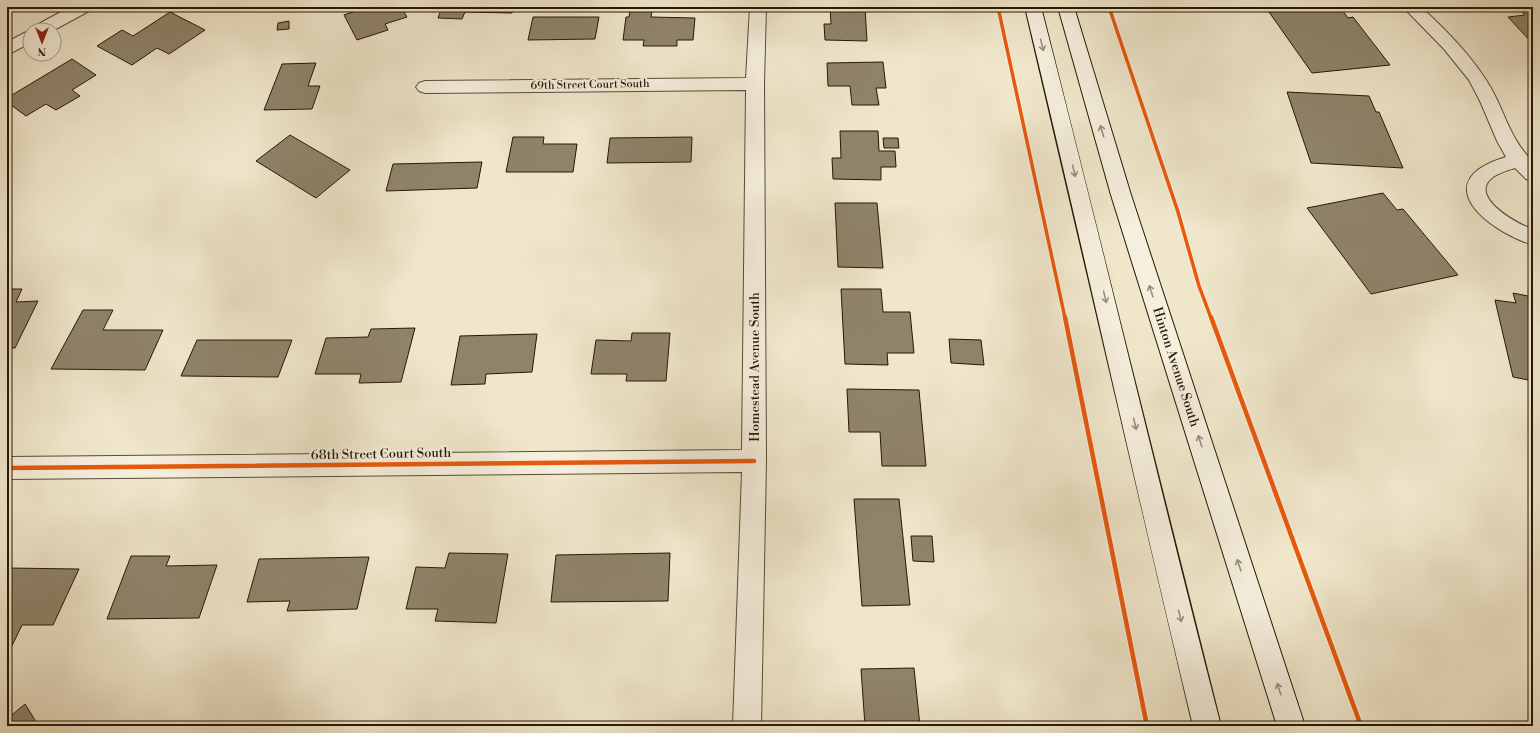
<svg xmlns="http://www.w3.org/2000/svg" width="1540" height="733" viewBox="0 0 1540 733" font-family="'Libre Bodoni',serif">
<rect width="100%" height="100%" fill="#f0e7cb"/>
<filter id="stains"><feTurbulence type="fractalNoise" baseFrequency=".005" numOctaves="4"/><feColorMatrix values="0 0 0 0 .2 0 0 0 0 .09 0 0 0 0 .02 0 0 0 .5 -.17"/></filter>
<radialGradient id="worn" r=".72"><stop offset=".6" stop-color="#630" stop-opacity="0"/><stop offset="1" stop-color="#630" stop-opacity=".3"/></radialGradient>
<!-- building -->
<g fill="#8f846b" stroke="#261804">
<path d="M368 7H417V8L404 12 407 17 385 24 388 30 357 40 344 15Z"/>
<path d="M442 7H514L512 13 465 12 462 19 438 18Z"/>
<path d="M830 7H865L867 41 825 40 824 24H831Z"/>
<path d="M1318 7H1340L1348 18 1353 17 1390 65 1312 73 1269 12Z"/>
<path d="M1517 7H1533V44L1508 17 1525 15Z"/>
<path d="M630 11H652L651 17 695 18 693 40H677V46H643L644 40H623L626 17H629Z"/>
<path d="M170 12 205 30 169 54 157 48 132 65 97 46 122 30 133 36Z"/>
<path d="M533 17H599L595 39 528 40Z"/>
<path d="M289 21V29L277 30 278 23Z"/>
<path d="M72 59 96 75 72 90 80 96 56 110 46 104 26 116 7 102V98Z"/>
<path d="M883 62 886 88H876L879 105H852L850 86H828L827 63Z"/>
<path d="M316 63 308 86H320L312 109 264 110 282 64Z"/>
<path d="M1287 92 1369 96 1376 112H1379L1403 168 1311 163Z"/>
<path d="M840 131H878L879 151H895L896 167H881V180L833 179 832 158H841Z"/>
<path d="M290 135 350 170 316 198 256 161Z"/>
<path d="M513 137H544L543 144H577L573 172H506Z"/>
<path d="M692 137 691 162 607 163 610 138Z"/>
<path d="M883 138H898L899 148H884Z"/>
<path d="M482 162 477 188 386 191 393 164Z"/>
<path d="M1383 193 1397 210 1403 209 1458 275 1371 294 1307 208Z"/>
<path d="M835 203H877L883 268 838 267Z"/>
<path d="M7 289H22L16 302 38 301 15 348H7Z"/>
<path d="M841 289H881L883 312H910L914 353H887L888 365 845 364Z"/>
<path d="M1513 293 1533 297V381L1513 377 1495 300 1516 303Z"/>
<path d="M83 310H113L103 330H163L145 370 51 369Z"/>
<path d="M415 328 401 382 359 383 361 374H315L326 338 368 337 371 329Z"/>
<path d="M632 333H670L666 381H626L627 374H591L596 340 631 341Z"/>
<path d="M537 334 532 372 486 374 485 384 451 385 460 336Z"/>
<path d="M949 339 981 340 984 365 951 363Z"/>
<path d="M197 340H292L278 377 181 376Z"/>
<path d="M847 389 919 390 926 466H882L880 432H849Z"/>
<path d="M854 499H899L910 605 862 606Z"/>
<path d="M911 536H932L934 562 913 561Z"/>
<path d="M449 553 508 554 496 623 435 621 438 609H406L416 567 445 568Z"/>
<path d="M670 553 668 601 551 602 556 555Z"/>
<path d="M131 556H170L166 566 217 565 199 618 107 619Z"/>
<path d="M369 557 357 609 287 611 290 601 247 602 259 559Z"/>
<path d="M7 568 79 569 53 625H22L7 656Z"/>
<path d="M914 668 920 726H865L861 669Z"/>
<path d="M25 704 35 720 27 726H11L7 719Z"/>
</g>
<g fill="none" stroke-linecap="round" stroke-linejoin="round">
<!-- street casing -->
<g stroke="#584c36" stroke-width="2">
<g id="street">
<path d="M70 7H91L89 11 54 30H33L35 26Z"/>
<path d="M750 7H766L764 84 766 461 761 726H733L742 472 7 479V457L742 450 746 90 425 93 419 91 416 87 419 83 425 81 746 78Z"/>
<path d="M1403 7H1421C1447 31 1473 57 1491 88 1506 115 1510 139 1533 162V181L1526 179 1515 168C1506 171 1494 174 1488 182 1475 201 1519 225 1533 229V245C1486 230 1426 181 1506 157L1497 141 1480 101 1469 80 1444 49Z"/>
<path d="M30 30V43L7 55V42Z"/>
</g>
</g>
<!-- secondary casing -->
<g stroke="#261804" stroke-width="2">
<g id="secondary">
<path d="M1025 7H1041C1103 246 1159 487 1221 726H1193C1135 487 1083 246 1025 7Z"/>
<path d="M1058 7H1074L1131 195 1305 726H1277L1111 195Z"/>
</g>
</g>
<!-- street -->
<use href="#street" fill="#f5efdd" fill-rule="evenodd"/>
<!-- secondary -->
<use href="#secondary" fill="#f5efdd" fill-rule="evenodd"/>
<!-- cycleway-far1 casing -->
<g stroke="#f5efdd" stroke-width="5.5">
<g id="cycleway-far1">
<path d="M998 7 1065 318"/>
<path d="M1109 7 1178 212 1199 286 1211 318"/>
</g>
</g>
<!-- cycleway casing -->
<g stroke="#f5efdd" stroke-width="7">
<g id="cycleway">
<path d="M1065 317 1147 726"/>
<path d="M1211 317 1361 726"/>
<path d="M7 468 754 461"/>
</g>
</g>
<!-- cycleway-far1 -->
<use href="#cycleway-far1" stroke="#e8590c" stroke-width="3.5"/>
<!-- cycleway -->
<use href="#cycleway" stroke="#e8590c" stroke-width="4.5"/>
</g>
<!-- one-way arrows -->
<defs><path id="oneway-shaft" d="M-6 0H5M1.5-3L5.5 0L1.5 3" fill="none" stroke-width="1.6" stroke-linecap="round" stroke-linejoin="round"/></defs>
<g stroke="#988e7b">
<use href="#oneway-shaft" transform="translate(1042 45) rotate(76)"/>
<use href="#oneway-shaft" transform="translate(1102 131) rotate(-106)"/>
<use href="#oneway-shaft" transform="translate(1074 171) rotate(76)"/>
<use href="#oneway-shaft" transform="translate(1151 291) rotate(-108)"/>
<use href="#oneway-shaft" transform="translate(1105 297) rotate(76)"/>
<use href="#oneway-shaft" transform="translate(1135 424) rotate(77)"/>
<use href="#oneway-shaft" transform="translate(1200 441) rotate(-108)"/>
<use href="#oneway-shaft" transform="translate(1239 565) rotate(-108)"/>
<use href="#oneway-shaft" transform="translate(1180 616) rotate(76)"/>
<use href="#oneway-shaft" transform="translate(1279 689) rotate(-108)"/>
</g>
<g text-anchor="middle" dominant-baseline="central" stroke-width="4" stroke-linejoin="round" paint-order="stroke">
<!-- far-street labels -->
<g font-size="11" fill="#261804" stroke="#f5efdd">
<text transform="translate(590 85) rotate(-1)">69th Street Court South</text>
</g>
<!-- street labels -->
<g font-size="13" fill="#261804" stroke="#f5efdd">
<text transform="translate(755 367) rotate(-90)">Homestead Avenue South</text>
<text transform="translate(1176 367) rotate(72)">Hinton Avenue South</text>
<text transform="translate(381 454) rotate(-1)">68th Street Court South</text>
</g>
</g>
<!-- margin -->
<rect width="1540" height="733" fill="none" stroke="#f0e7cb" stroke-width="24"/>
<rect x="8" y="8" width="1524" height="717" fill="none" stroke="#261804" stroke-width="2"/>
<rect x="12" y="12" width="1516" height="709" fill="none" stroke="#261804"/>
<!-- north arrow -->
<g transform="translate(42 42) rotate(180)"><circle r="19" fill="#f5efdd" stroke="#a29986"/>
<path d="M0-3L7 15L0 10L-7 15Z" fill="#8f2418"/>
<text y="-6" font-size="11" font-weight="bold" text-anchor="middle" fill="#261804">N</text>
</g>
<rect width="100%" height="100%" filter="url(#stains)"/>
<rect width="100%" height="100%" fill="url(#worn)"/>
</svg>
